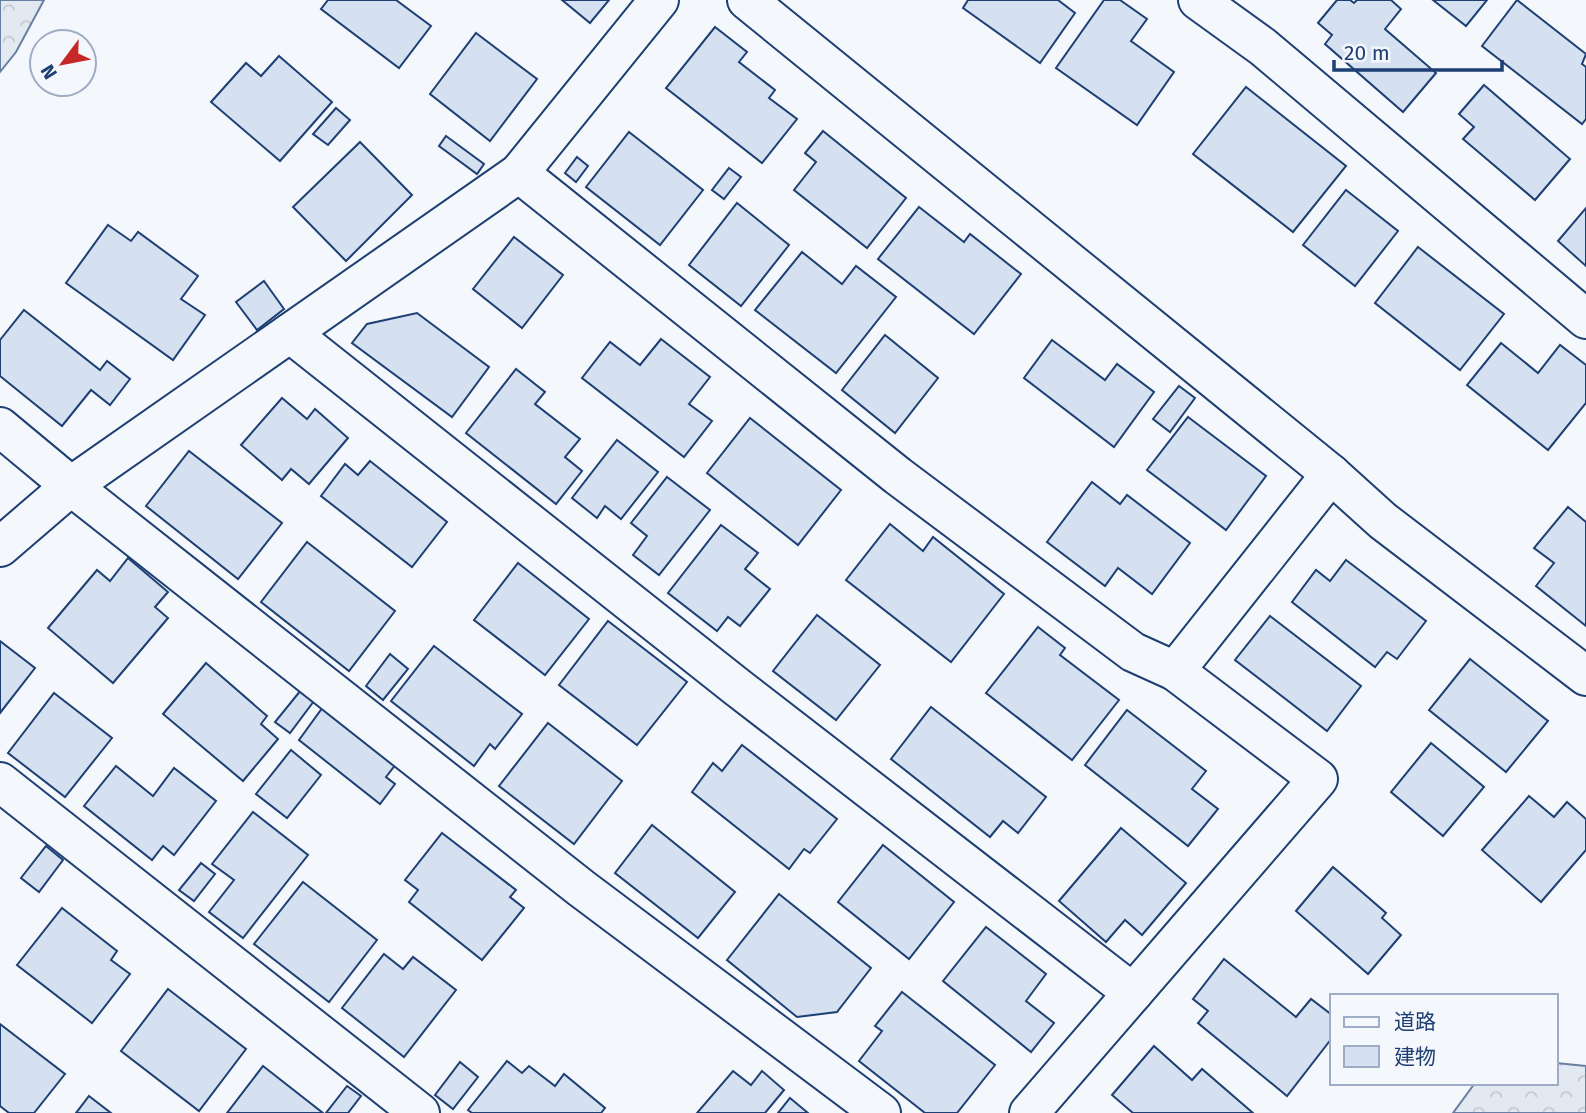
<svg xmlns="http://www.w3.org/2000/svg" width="1586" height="1113" viewBox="0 0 1586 1113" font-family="'Fira Sans','Noto Sans JP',sans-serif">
<defs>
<pattern id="forest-crowns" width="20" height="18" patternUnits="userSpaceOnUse" patternTransform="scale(1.75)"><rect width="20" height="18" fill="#e3e9f0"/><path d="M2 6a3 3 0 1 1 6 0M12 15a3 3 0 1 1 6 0" fill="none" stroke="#c2c9d1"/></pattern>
</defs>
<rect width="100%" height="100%" fill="#f4f7fb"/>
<!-- forest -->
<g fill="url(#forest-crowns)" stroke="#687fa3" stroke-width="2">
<path d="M0 0H44L16 52 0 72Z"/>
<path d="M1556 1063 1586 1066V1113H1453L1475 1083H1556Z"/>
</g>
<!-- building -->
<g fill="#d5e0f0" stroke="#1d3f73" stroke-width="2">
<path d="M328 0H396L431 26 399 68 321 9Z"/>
<path d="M562 0H609L590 23Z"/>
<path d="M968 0H1058L1075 13 1040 63 963 8Z"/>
<path d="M1104 0H1120L1147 19 1131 41 1174 72 1137 125 1056 68Z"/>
<path d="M1337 0H1350L1354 3 1357 0H1391L1401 9 1385 29 1436 73 1403 112 1325 44 1332 35 1318 23Z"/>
<path d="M1433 0H1487L1466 26Z"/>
<path d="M1517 0 1586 54 1582 64 1586 67V119L1582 124 1482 46Z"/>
<path d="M715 27 747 52 739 62 775 90 769 98 797 119 762 163 666 88Z"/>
<path d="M476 33 537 79 490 141 430 94Z"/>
<path d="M279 56 332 102 280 161 211 102 246 63 261 76Z"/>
<path d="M1484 85 1570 159 1535 200 1463 139 1474 127 1459 114Z"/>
<path d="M1246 87 1346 166 1293 232 1193 154Z"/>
<path d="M336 108 350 120 328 145 313 134Z"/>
<path d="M823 131 906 198 867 248 794 190 816 162 805 153Z"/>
<path d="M629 132 703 190 660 245 586 187Z"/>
<path d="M446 136 484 164 477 174 439 146Z"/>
<path d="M360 142 412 195 346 261 293 207Z"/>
<path d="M577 157 588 166 576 182 565 173Z"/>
<path d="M729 168 741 177 724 199 712 190Z"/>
<path d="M1346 190 1398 231 1355 286 1303 245Z"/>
<path d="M737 203 789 245 741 306 689 265Z"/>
<path d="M919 207 964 242 970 234 1021 274 974 334 878 259Z"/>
<path d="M1586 208V266L1558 241Z"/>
<path d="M108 225 131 241 138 232 198 276 181 299 205 315 173 360 66 283Z"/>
<path d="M514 237 563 275 522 328 473 289Z"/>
<path d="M1418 247 1504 314 1460 370 1375 303Z"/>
<path d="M802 252 842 284 856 266 896 297 836 373 755 310Z"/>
<path d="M264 281 284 309 257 330 236 302Z"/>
<path d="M24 310 100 370 107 361 130 379 110 405 91 390 62 426 0 376V340Z"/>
<path d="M417 313 489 367 452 417 352 343 367 324Z"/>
<path d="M885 335 938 378 895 433 842 390Z"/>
<path d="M661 339 710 377 689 404 712 421 684 457 582 378 610 342 640 365Z"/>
<path d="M1052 340 1105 380 1117 364 1154 392 1114 447 1024 378Z"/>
<path d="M1501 343 1538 373 1560 345 1586 365V403L1548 450 1467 385Z"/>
<path d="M516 369 545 392 535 404 580 439 565 457 582 471 556 504 466 433Z"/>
<path d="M1179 386 1195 398 1170 432 1153 419Z"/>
<path d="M282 398 307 419 315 409 348 438 309 484 291 469 282 480 241 445Z"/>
<path d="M1188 417 1266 476 1226 530 1147 470Z"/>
<path d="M750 418 841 490 798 545 707 473Z"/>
<path d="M617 440 658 472 621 519 605 506 597 518 572 498Z"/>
<path d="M189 451 282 523 238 579 146 506Z"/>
<path d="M370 461 447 522 412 567 321 496 345 464 358 475Z"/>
<path d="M667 477 710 510 659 575 633 555 647 536 631 523Z"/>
<path d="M1092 482 1120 504 1127 495 1190 543 1152 594 1118 568 1105 586 1047 542Z"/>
<path d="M1568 507 1586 522V626L1536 586 1554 563 1534 548Z"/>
<path d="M890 524 923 551 933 537 1004 594 951 662 846 580Z"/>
<path d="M721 525 758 553 745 569 770 589 740 626 728 617 717 631 668 593Z"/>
<path d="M307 542 395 611 349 671 261 602Z"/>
<path d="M128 558 168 592 155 607 168 618 113 683 48 628 97 570 110 581Z"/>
<path d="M1346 560 1426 621 1397 659 1387 652 1375 667 1292 602 1316 570 1330 581Z"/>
<path d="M518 563 589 619 545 675 474 620Z"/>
<path d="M817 615 880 665 836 720 773 671Z"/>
<path d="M1270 616 1361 686 1327 731 1235 660Z"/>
<path d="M608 621 687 682 637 745 559 685Z"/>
<path d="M1038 627 1065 648 1060 655 1119 700 1072 760 986 693Z"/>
<path d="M0 641 35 668 0 713Z"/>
<path d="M434 646 522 714 495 749 490 744 474 766 391 701Z"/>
<path d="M390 654 408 669 383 700 366 686Z"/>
<path d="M1470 659 1548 721 1506 772 1429 710Z"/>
<path d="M206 663 267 716 261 724 278 739 243 781 163 714Z"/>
<path d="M301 690 314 701 290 733 275 722Z"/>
<path d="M54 693 112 738 65 797 8 753Z"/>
<path d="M323 707 396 764 386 777 395 784 380 804 299 740Z"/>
<path d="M931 707 1046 797 1018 833 1003 821 990 837 891 759Z"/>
<path d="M1127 710 1206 771 1192 789 1218 809 1188 846 1085 765Z"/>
<path d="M548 723 622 781 574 844 499 786Z"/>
<path d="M1431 743 1484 787 1443 836 1391 792Z"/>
<path d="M742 745 837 819 810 853 804 849 789 869 692 792 713 763 722 771Z"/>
<path d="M291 750 321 775 287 818 256 794Z"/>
<path d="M116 766 153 796 174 768 216 801 174 855 163 846 152 860 84 806Z"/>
<path d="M1529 796 1554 817 1567 802 1586 819V850L1541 902 1482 850Z"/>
<path d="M253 812 308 855 243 938 209 912 234 880 212 864Z"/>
<path d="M652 825 735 892 698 938 615 873Z"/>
<path d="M1121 828 1186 883 1142 935 1125 920 1106 942 1059 901Z"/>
<path d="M442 833 516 890 510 897 524 908 482 960 409 902 418 890 405 880Z"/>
<path d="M883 845 954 902 909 959 838 902Z"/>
<path d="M46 846 63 860 39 892 21 878Z"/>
<path d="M201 863 215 874 194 901 179 890Z"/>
<path d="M1333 867 1386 913 1382 918 1401 935 1368 974 1296 911Z"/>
<path d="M303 882 377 940 329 1002 254 944Z"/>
<path d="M779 894 871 968 837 1012 797 1017 727 960Z"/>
<path d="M62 908 117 951 111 960 130 974 92 1023 17 965Z"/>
<path d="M986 927 1046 974 1026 1001 1054 1023 1031 1052 943 981Z"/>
<path d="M384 954 403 969 413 957 456 990 404 1057 342 1008Z"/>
<path d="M1224 959 1296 1017 1311 999 1332 1015V1038L1287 1096 1198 1023 1208 1011 1193 999Z"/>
<path d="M168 989 246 1049 199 1111 121 1051Z"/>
<path d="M902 992 995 1065 957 1113H925L859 1061 882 1031 875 1026Z"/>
<path d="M0 1024 65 1074 34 1113H9L0 1106Z"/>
<path d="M1154 1046 1192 1080 1202 1069 1253 1113H1133L1112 1095Z"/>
<path d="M507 1061 522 1073 529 1066 555 1086 564 1074 605 1108 601 1113H472L468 1110Z"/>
<path d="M460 1062 478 1077 453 1109 435 1095Z"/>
<path d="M263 1066 323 1113H227Z"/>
<path d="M733 1071 751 1085 762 1071 784 1090 765 1113H697Z"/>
<path d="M347 1086 361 1096 348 1113H326Z"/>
<path d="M89 1096 111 1113H76Z"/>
<path d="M790 1098 808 1113H778Z"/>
</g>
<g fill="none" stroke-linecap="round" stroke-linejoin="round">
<!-- minor casing -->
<g stroke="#1d3f73" stroke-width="42">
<g id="minor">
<path d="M747 0 1331 474 1383 521 1586 676"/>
<path d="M1198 0 1263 47 1586 319"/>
<path d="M519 173 898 476 1133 652 1175 671"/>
<path d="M290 333 737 687 1133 993"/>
<path d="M0 427 71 486 581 888 881 1113"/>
<path d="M0 547 71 486 519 173 659 0"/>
<path d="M0 782 420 1113"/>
<path d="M1029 1113 1318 779 1175 671 1331 474"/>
</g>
</g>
<!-- minor -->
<use href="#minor" stroke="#f4f7fb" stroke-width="38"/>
</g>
<!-- legend -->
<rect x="1330" y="994" width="228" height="91" fill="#f4f7fb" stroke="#9eadc5" stroke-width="2"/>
<rect x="1344" y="1017" width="35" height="10" fill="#f4f7fb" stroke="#9eadc5" stroke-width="2"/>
<text x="1394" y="1029" font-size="21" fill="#1d3f73">道路</text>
<rect x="1344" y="1046" width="35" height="21" fill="#d5e0f0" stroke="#9eadc5" stroke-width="2"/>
<text x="1394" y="1064" font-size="21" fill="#1d3f73">建物</text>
<!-- north arrow -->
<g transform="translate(63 63) rotate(238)"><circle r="33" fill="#f4f7fb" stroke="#9eadc5" stroke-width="2"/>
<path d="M0-5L12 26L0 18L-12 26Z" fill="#c62828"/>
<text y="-10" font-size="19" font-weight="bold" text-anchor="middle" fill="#1d3f73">N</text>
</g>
<!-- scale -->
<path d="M1334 60v10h168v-10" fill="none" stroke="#1d3f73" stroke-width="3.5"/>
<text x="1344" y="60" font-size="21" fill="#1d3f73" stroke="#f4f7fb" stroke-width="5" paint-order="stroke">20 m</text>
</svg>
